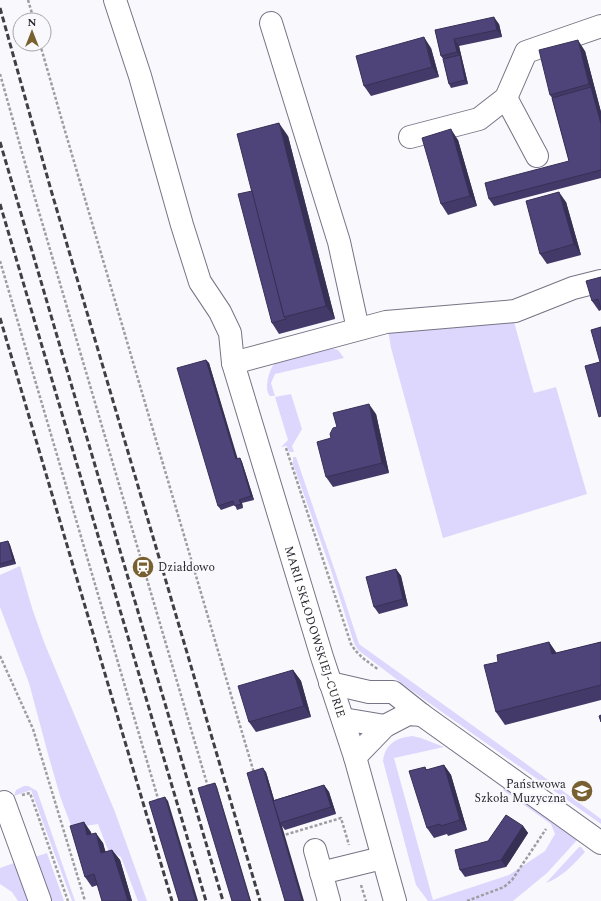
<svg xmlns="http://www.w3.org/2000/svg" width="601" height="901" viewBox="0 0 601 901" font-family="Spectral,serif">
<rect width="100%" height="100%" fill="#f9f8fc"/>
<!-- green -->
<g fill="#ddd7fe">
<path d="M514 322 534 393 556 387 587 494 443 538 391 348 388 330Z"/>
<path d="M331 348 338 350 344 358 275 374 271 383 275 396H270C266 392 267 384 268 378 270 372 271 366 277 362 284 355 320 350 331 348Z"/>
<path d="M291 394 302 429 292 446 294 452H289L287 446 281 447 288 440 275 397Z"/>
<path d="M293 457H296L335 571 359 644 525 763 601 819V824L408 688 358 650 354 643 331 570 293 464Z"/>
<path d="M20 566 32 608 44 642 115 812 147 901H138L121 857 108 850 98 824 72 828 61 799 48 754 29 683 0 607V575Z"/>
<path d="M412 736 421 738 444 747 394 758 433 900 509 875 545 851 555 834 551 824 503 790 504 787 578 839 547 873 513 901H428L416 885 383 761C385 744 396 738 412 736Z"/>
<path d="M24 786H28L37 791 75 901H72L31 790 14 796 16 790Z"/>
<path d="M579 847H581L585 852C573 865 562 877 546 883Z"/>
<path d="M47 853 64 901H50L35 857Z"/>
<path d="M14 863 28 901H18L12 892 0 884V868Z"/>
</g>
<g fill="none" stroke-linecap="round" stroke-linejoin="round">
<!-- minor casing -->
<g stroke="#767485" stroke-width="24">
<g id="minor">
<path id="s1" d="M115 0 140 76 182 225 200 282 220 312 230 333 233 363 322 657 355 757 395 901"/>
<path d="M271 23 339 242 358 329"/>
<path d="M506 98 537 156"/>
<path d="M410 137 479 119 506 98 526 52 601 26"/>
<path d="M233 363 386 322 515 311 573 288 601 281"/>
<path d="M330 683 369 692H393L422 715 601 843"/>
<path d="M343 719 385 726"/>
<path d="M355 757 385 726 408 714 422 715"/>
<path d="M4 802 40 901"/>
<path d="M315 850 329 901"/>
<path d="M321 873 382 858"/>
</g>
</g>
<!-- path -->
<g stroke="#9e9da2" stroke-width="2.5" stroke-dasharray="3 2" stroke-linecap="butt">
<path d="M28 0 34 20"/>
<path d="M40 44 65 131 254 773"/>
<path d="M0 74 34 195 208 787"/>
<path d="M0 261 159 802"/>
<path d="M286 448 351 644C358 656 368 662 379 670"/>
<path d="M0 656 33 729 85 901"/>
<path d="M22 795 30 793 68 901"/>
<path d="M281 836 341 818 349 845"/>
<path d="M361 885 366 901"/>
<path d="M467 901 504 887 512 880 546 829"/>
</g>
<!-- minor -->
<use href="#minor" stroke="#fff" stroke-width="22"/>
<!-- rail -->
<g stroke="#403f46" stroke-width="3" stroke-dasharray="6 3" stroke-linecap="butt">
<path d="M0 8 51 190 260 901"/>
<path d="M0 142 223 901"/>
<path d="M0 204 206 901"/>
<path d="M0 318 172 901"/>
</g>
</g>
<!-- wall -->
<g fill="#443a69">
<path d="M499 24 502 37 459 46 468 84 451 88 449 84 443 59 441 56 435 30Z"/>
<path d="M431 48 439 77 371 96 364 86Z"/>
<path d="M585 51 601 112V178L494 206 489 199 569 161 552 98 550 95Z"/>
<path d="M288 136 335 319 279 334 272 323 252 191Z"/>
<path d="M458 140 477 206 448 215 441 204Z"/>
<path d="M566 202 581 255 547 264 540 254Z"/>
<path d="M601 277V310L599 311 592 301Z"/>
<path d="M206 360 209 363 237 459 240 458 242 462 254 500 242 503 243 508 237 510 235 505 221 510 218 506Z"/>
<path d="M376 414 389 473 333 487 326 477 331 438Z"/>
<path d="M8 541 10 545 16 564 0 568V543Z"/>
<path d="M396 569 401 576 408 606 379 614 374 607Z"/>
<path d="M549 642 556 653 601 642V700L505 725 496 712 498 662Z"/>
<path d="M293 670 301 681 311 717 256 732 249 722Z"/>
<path d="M444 765 451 775 467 830 448 836 447 834 434 838 427 828 425 767 427 770Z"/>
<path d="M266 772 274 800 324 785 329 792 336 814 285 830 282 826 285 901Z"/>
<path d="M84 822 91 834 103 843 105 852 112 850 120 860 132 901H102L98 885 92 887 85 877Z"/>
<path d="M523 826 528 833 506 867 465 877 460 870 488 841Z"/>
</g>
<!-- shaded-wall -->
<g fill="#373055">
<path d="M494 17 499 24 502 37 497 30Z"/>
<path d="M424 37 431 48 439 77 432 67Z"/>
<path d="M454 39 459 46 462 59 457 52Z"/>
<path d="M578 40 585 51 601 112V124L591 87 589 84Z"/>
<path d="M460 55 462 59 468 84 465 80Z"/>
<path d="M279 123 288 136 335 319 326 306Z"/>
<path d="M451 129 458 140 477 206 470 196Z"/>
<path d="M559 192 566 202 581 255 574 244Z"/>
<path d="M206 360 209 363 239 463 236 459Z"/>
<path d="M369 404 376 414 389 473 382 463Z"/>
<path d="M240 458 242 462 254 500 251 496Z"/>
<path d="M239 500 242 503 243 508Z"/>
<path d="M8 541 10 545 16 564 13 560Z"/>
<path d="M396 569 401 576 408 606 403 599Z"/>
<path d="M549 642 558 655 552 654Z"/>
<path d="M293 670 301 681 311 717 304 706Z"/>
<path d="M444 765 451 775 467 830 460 820Z"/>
<path d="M263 768 266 772 281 823H280L282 826 304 901H302Z"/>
<path d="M215 783 217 787 251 901H250Z"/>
<path d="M324 785 329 792 336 814 331 807Z"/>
<path d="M165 797 168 801 198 901H196Z"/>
<path d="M84 822 91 832 94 845 87 835Z"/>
<path d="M523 826 528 833 506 867 501 860Z"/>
<path d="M96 833 103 843 109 863 101 853Z"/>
<path d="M112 850 120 860 132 901H128Z"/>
</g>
<!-- building -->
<g fill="#4f447a" stroke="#373055">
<path d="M494 17 497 30 454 39 457 52 441 56 435 30Z"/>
<path d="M424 37 432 67 364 86 356 56Z"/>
<path d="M578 40 589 84 550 95 539 50Z"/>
<path d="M460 55 465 80 449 84 443 59Z"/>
<path d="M591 87 601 124V170L489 199 485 183 569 161 552 98Z"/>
<path d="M279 123 326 306 284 317 237 134Z"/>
<path d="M451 129 470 196 441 204 422 138Z"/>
<path d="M252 191 284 317 286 319 272 323 238 194Z"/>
<path d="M559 192 574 244 540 254 526 201Z"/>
<path d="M601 277V309L598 299 592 301 586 281Z"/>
<path d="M601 327V416L599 417 585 366 600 362 591 330Z"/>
<path d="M206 360 236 459 240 458 251 496 239 500 241 504 235 506 233 501 218 506 177 368Z"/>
<path d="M369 404 382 463 326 477 317 442 331 438 330 434 333 428 337 427 333 413Z"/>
<path d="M8 541 13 560 0 564V543Z"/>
<path d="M396 569 403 599 374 607 366 577Z"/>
<path d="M549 642 552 654 601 642V685L496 712 484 665 498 662 497 655Z"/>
<path d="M293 670 304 706 249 722 238 686Z"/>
<path d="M601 715V722L599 716Z"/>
<path d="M444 765 460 820 441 826 440 824 427 828 409 771 425 767 426 770Z"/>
<path d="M263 768 273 801 302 901H285L247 773Z"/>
<path d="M215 783 250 901H232L198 788Z"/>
<path d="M324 785 331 807 280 823 273 801Z"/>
<path d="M165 797 196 901H179L149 802Z"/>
<path d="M506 815 523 826 501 860 460 870 455 850 488 841Z"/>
<path d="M84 822 87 835 96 833 101 853 112 850 128 901H102L94 874 85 877 70 826Z"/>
</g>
<!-- icons -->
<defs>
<g id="station-disc" transform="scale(1.15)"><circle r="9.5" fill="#796031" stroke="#f9f8fc"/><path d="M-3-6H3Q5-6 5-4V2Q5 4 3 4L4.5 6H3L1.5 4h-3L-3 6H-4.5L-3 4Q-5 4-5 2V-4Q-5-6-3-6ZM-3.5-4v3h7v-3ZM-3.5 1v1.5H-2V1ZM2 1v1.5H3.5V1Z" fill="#fff"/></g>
<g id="school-disc" transform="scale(1.15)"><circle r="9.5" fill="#796031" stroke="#f9f8fc"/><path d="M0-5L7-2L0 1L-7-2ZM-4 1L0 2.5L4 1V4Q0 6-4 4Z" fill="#fff"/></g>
</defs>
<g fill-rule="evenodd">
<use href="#station-disc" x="143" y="567"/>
<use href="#school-disc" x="582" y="791"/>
</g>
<g text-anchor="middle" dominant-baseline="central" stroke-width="4" stroke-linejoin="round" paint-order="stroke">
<!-- poi labels -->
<g font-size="12" fill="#28272e" stroke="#f9f8fc" text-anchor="start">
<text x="158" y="567">Działdowo</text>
<text x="566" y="784" text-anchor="end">Państwowa<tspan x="566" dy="14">Szkoła Muzyczna</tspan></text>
</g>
<!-- street labels -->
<g font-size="12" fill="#28272e" stroke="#f9f8fc">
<text stroke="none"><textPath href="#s1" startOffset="665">MARII SKŁODOWSKIEJ-CURIE</textPath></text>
</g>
</g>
<!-- north arrow -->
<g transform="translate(32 32)"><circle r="19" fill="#f9f8fc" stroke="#a5a4aa"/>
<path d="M0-3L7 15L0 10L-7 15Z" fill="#796031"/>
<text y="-6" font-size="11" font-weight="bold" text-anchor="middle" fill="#28272e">N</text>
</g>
</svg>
